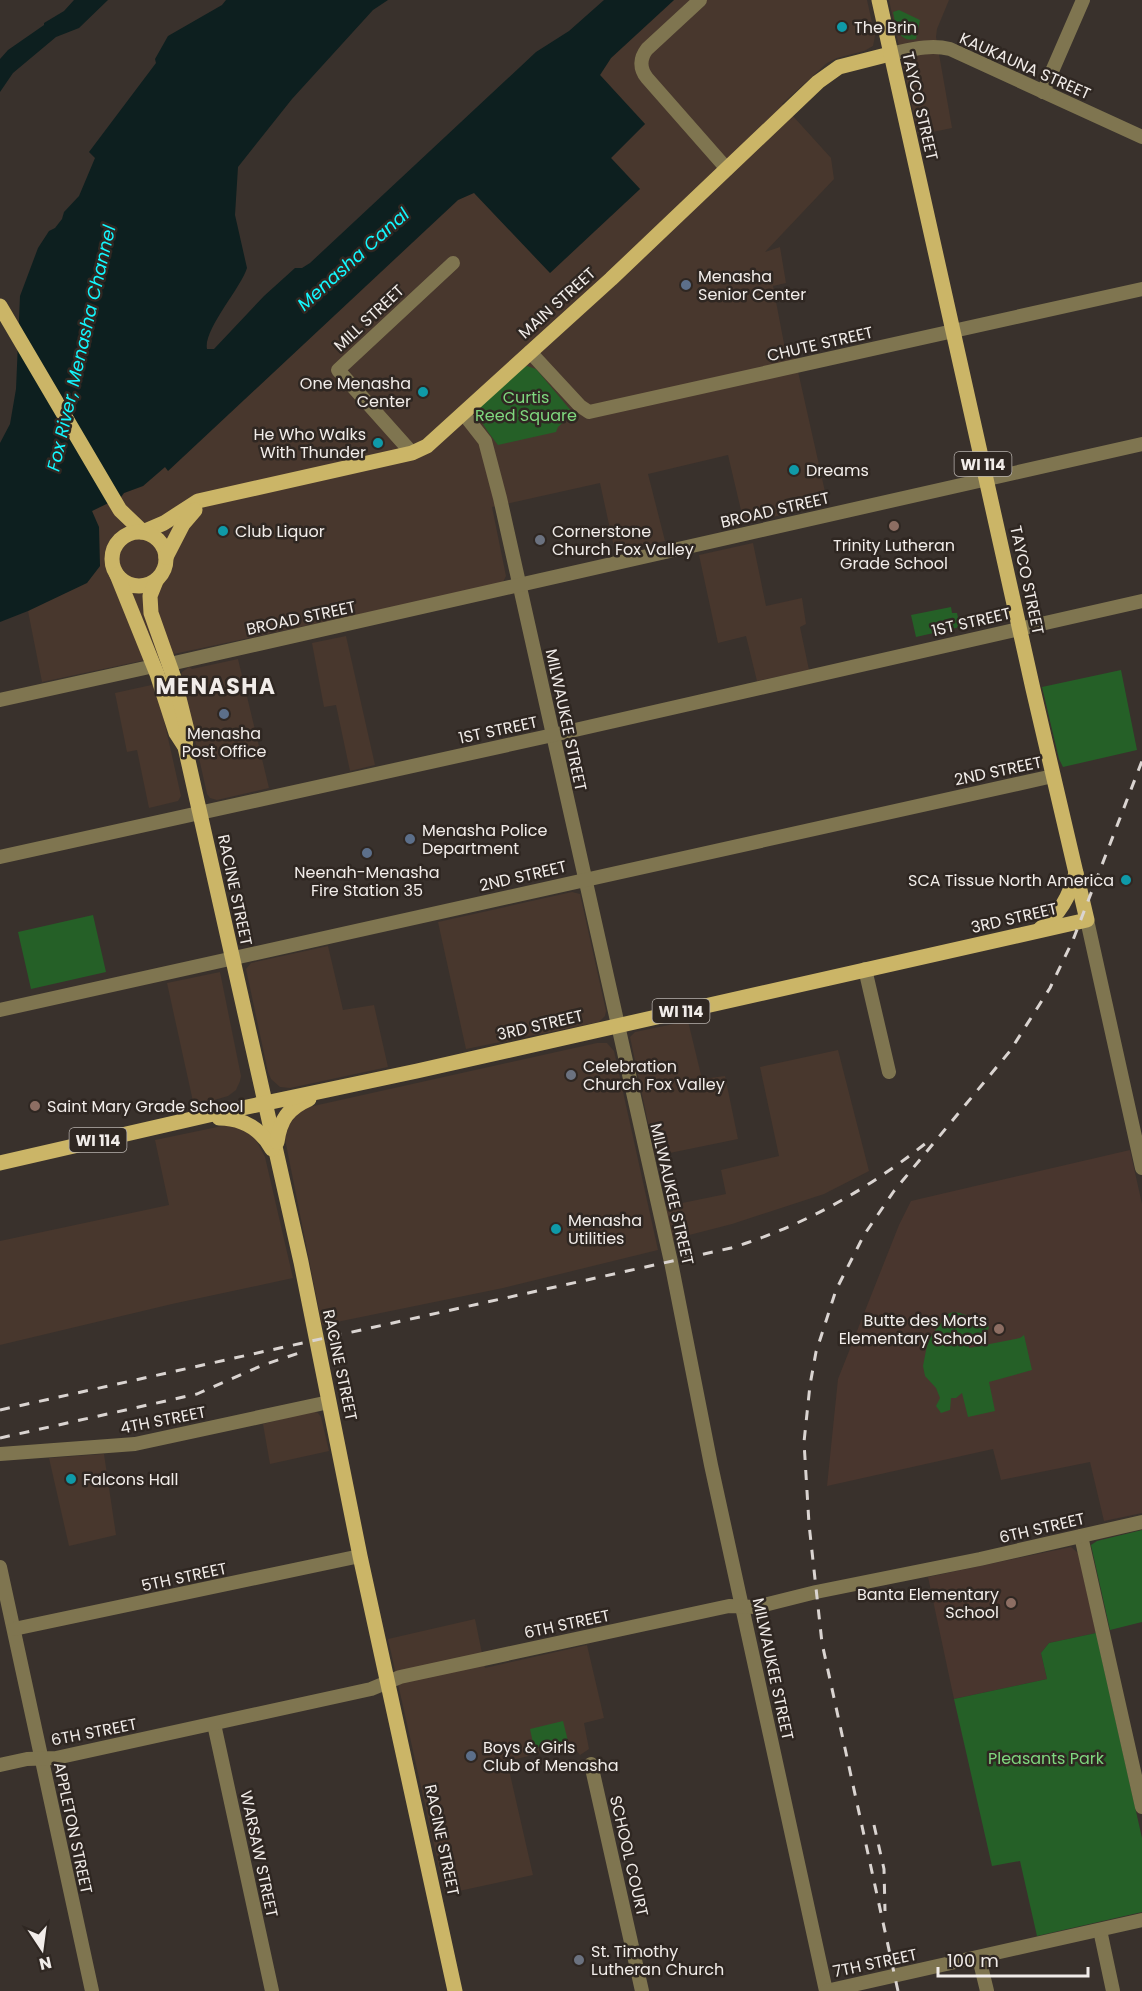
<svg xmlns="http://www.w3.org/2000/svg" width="1142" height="1991" viewBox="0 0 1142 1991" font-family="Poppins,sans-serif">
<rect width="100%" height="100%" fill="#39312c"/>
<!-- commercial -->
<g fill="#48372d">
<path d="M674 0H867L875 36 873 46 864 51 837 58 827 63 782 104 831 158 834 179 765 252 780 247 786 283 773 286 787 359 795 358 828 505 744 523 728 455 648 474 665 541 615 552 600 483 492 507 506 576 502 584 42 682 28 611 87 582 100 566 92 511 124 493 143 486 165 467 169 470 458 200 474 192 550 273 640 189 611 158 645 124 600 75 611 58Z"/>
<path d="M889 0H949L937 29 936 37 952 128 918 135Z"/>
<path d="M753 543 766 606 802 598 806 624 800 627 809 670 757 681 746 636 718 643 699 555Z"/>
<path d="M346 636 375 765 350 771 336 705 324 707 312 643Z"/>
<path d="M238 659 269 788 217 800 210 798 207 794 181 677 182 672 189 667 192 669Z"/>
<path d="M156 684 181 796 178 801 149 808 137 750 127 752 115 693Z"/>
<path d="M572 892 580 894 606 1011 605 1016 599 1022 466 1049 438 922Z"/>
<path d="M328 946 343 1010 374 1005 388 1067 290 1088 280 1087 271 1079 268 1072 246 969 251 963Z"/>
<path d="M220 972 241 1076 240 1081 236 1090 228 1096 194 1106 167 983Z"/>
<path d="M688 1021 702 1079 725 1076 738 1139 655 1156 630 1037 635 1032Z"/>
<path d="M597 1043H607L614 1051 658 1250 503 1288 322 1325 285 1139V1131L300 1109Z"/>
<path d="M838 1050 869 1171 824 1194 732 1224 666 1241 658 1208 726 1194 721 1170 779 1156 760 1067Z"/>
<path d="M227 1125 237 1126 255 1138 265 1157 293 1278 172 1304 0 1345V1241L169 1205 155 1140Z"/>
<path d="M312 1411 318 1413 321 1417 329 1451 270 1464 263 1424Z"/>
<path d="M104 1454 116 1535 69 1546 49 1458Z"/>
<path d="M475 1619 485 1668 587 1645 604 1718 584 1723 589 1749 580 1755 573 1746 507 1761 533 1875 445 1894 388 1639Z"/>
</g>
<!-- education -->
<g fill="#49362e">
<path d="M1130 1150 1142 1204V1513L1104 1521 1090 1462 1001 1480 993 1449 827 1486 838 1379 899 1225 911 1201Z"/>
<path d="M1071 1547 1078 1553 1096 1633 1049 1643 1041 1653 1047 1679 954 1699 928 1577Z"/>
</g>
<!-- green -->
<g fill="#256027">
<path d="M899 10 920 20 916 39C898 43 896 26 893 12Z"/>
<path d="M527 366 536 369 573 413 558 427 556 432 498 445C490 434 475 419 481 405L524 367Z"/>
<path d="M951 607 952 613H957L960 627 916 637 911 615Z"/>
<path d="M1121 670 1137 750 1063 767 1059 759 1042 687Z"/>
<path d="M93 915 106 972 31 989 18 932Z"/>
<path d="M953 1312 960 1313 987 1323 989 1328C985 1335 975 1340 969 1346V1348L1020 1338 1024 1335 1032 1370 989 1382 995 1411 968 1417 962 1393 956 1398H951L950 1410 941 1413 936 1406 940 1398 936 1388 925 1376 923 1366 928 1340 948 1314Z"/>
<path d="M1142 1530V1622L1110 1630 1091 1545 1097 1541Z"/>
<path d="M1096 1633 1142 1838V1912L1037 1936 1020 1861 992 1866 954 1699 1047 1679 1041 1653 1049 1643Z"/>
<path d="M563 1721 568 1741 534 1748 530 1729Z"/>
</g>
<!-- water -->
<g fill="#0d1f1f">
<path d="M74 0H108L79 28 56 37 13 73 0 92V59L8 50 44 25V23L64 11Z"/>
<path d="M226 0H388L373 10 292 99 238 167 235 215 247 268C241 288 203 330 207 349H214L264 296 295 268H302L310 263 536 52 569 31 604 0H674L611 58 600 75 645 124 611 158 640 189 550 273 474 193 458 200 168 471 165 467 143 486 124 493 121 497 92 511 99 527 100 566 87 583 28 611 0 622V443L10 424 16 389 20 296 38 248 49 231 55 228 62 219 64 212 79 196 95 158 89 152 156 63 155 59 168 36 222 5Z"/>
</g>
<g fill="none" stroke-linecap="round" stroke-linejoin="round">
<!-- minor -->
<g stroke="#7f7550" stroke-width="14">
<path d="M700 0 647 49C640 58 639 68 647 78L727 169"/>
<path d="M890 54C910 50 929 44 950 49L1142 137"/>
<path d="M1043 92 1083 0"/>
<path d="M530 352 580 406 589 412 1142 289"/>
<path d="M463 413 485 441 500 498 671 1262 711 1465 826 1991"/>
<path d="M412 453 338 370 453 263"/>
<path d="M170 664 1142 444"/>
<path d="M0 700 154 666"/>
<path d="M0 857 553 735 1142 601"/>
<path d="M1087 920 1142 1168"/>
<path d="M865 969 889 1072"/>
<path d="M0 1010 1053 776"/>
<path d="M0 1454 135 1444 329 1402"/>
<path d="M1081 1536 1142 1807"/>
<path d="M0 1567 92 1991"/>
<path d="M14 1629 360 1556"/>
<path d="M214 1724 272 1991"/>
<path d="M591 1764 642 1991"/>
<path d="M0 1765 27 1759 56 1758 371 1689 400 1677 729 1606 756 1607 816 1592 980 1559 1142 1522"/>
<path d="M1100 1930 1113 1991"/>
<path d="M979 1958 987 1991"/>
<path d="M826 1991 1142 1920"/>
</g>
<!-- major -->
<g stroke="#cbb567" stroke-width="15">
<path d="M0 306 120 510 143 532 164 523 198 501 412 453 427 446 611 279 818 82 839 67 890 54"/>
<circle cx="139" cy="559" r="27"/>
<path d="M166 557 183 524 195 510"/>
<path d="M117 575 157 674 176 733 185 747 301 1262 360 1556 455 1991"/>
<path d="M156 581 150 596 151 613 174 678 187 730 185 747"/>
<path d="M1040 929C1060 914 1069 897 1076 873"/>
<path d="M219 1118C243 1118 260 1128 272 1149"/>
<path d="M277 1142C280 1120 288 1108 309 1099"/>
<path d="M0 1163 209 1115 417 1071 1087 920 1033 689 879 0"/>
</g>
<!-- rail -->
<g stroke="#dad4d1" stroke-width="3" stroke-dasharray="10 10" stroke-linecap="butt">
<path d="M0 1410 731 1248C803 1226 867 1190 926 1143"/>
<path d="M0 1438 197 1394 263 1365 299 1353"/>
<path d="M874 1825 884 1869 885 1911"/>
<path d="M898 1991 822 1643 809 1524 804 1442 810 1385 816 1352 836 1290 864 1235 894 1191 1010 1051 1050 988 1073 940 1142 761"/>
</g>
</g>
<!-- markers -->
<g fill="#0f9aa8" stroke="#2f2722" stroke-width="2">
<circle cx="842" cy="27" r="6"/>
<circle cx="423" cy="392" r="6"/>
<circle cx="378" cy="443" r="6"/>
<circle cx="794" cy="470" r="6"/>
<circle cx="223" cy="531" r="6"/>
<circle cx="1126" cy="880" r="6"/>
<circle cx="556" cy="1229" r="6"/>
<circle cx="71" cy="1479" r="6"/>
</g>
<g fill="#5c6f8a" stroke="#2f2722" stroke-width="2">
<circle cx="686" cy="285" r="6"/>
<circle cx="224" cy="714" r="6"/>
<circle cx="410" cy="839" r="6"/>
<circle cx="367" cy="853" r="6"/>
<circle cx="471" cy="1756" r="6"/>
</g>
<g fill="#8d6e63" stroke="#2f2722" stroke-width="2">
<circle cx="894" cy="526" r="6"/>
<circle cx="35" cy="1106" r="6"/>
<circle cx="999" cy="1329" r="6"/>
<circle cx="1011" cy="1603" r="6"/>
</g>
<g fill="#6b7280" stroke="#2f2722" stroke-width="2">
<circle cx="540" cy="540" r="6"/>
<circle cx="571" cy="1075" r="6"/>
<circle cx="579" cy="1960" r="6"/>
</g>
<g text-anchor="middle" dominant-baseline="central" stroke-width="5" stroke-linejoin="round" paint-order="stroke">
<!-- shield labels -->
<g fill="#2f2722" stroke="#b7b1ad" stroke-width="1.5">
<rect x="954.5" y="452" width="57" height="24" rx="4.5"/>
<rect x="652.5" y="999" width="57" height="24" rx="4.5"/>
<rect x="69.5" y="1128" width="57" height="24" rx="4.5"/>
</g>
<g font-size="15" font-weight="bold" fill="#f1ece9">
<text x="983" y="464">WI 114</text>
<text x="681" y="1011">WI 114</text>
<text x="98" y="1140">WI 114</text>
</g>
<!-- poi labels -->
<g font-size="16" fill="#f1ece9" stroke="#2f2722" text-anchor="start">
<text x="854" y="27">The Brin</text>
<text x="698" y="276">Menasha<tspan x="698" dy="18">Senior Center</tspan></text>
<text x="411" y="383" text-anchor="end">One Menasha<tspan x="411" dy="18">Center</tspan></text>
<text x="366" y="434" text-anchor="end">He Who Walks<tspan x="366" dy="18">With Thunder</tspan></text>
<text x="806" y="470">Dreams</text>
<text x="235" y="531">Club Liquor</text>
<text x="552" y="531">Cornerstone<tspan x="552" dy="18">Church Fox Valley</tspan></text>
<text x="894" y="545" text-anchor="middle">Trinity Lutheran<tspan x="894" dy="18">Grade School</tspan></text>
<text x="224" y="733" text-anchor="middle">Menasha<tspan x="224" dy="18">Post Office</tspan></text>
<text x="422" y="830">Menasha Police<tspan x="422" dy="18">Department</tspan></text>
<text x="367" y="872" text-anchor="middle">Neenah-Menasha<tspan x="367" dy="18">Fire Station 35</tspan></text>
<text x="1114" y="880" text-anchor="end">SCA Tissue North America</text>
<text x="583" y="1066">Celebration<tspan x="583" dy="18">Church Fox Valley</tspan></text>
<text x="47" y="1106">Saint Mary Grade School</text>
<text x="568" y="1220">Menasha<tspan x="568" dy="18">Utilities</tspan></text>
<text x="987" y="1320" text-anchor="end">Butte des Morts<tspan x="987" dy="18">Elementary School</tspan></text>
<text x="83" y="1479">Falcons Hall</text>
<text x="999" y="1594" text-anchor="end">Banta Elementary<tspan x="999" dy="18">School</tspan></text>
<text x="483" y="1747">Boys &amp; Girls<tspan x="483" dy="18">Club of Menasha</tspan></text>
<text x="591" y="1951">St. Timothy<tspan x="591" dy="18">Lutheran Church</tspan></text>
</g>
<!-- street labels -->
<g font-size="16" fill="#f1ece9" stroke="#2f2722">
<text transform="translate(1025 66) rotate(24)">KAUKAUNA STREET</text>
<text transform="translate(920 106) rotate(77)">TAYCO STREET</text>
<text transform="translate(557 303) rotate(-42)">MAIN STREET</text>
<text transform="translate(369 318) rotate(-43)">MILL STREET</text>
<text transform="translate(820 344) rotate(-13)">CHUTE STREET</text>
<text transform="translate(775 510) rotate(-13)">BROAD STREET</text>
<text transform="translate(1027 580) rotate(78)">TAYCO STREET</text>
<text transform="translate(301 618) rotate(-12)">BROAD STREET</text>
<text transform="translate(971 622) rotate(-13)">1ST STREET</text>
<text transform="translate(566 720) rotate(78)">MILWAUKEE STREET</text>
<text transform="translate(498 730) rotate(-12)">1ST STREET</text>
<text transform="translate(998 771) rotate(-12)">2ND STREET</text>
<text transform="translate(523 876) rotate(-13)">2ND STREET</text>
<text transform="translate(235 890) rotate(78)">RACINE STREET</text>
<text transform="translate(1014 918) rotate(-13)">3RD STREET</text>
<text transform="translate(540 1025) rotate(-13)">3RD STREET</text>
<text transform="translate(672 1194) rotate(77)">MILWAUKEE STREET</text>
<text transform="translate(340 1365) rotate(78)">RACINE STREET</text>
<text transform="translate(163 1420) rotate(-11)">4TH STREET</text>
<text transform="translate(1042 1528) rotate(-13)">6TH STREET</text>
<text transform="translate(184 1577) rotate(-12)">5TH STREET</text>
<text transform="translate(567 1624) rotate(-12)">6TH STREET</text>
<text transform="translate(773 1669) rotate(78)">MILWAUKEE STREET</text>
<text transform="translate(94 1732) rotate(-11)">6TH STREET</text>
<text transform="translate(73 1828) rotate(78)">APPLETON STREET</text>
<text transform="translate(442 1840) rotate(78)">RACINE STREET</text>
<text transform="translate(259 1854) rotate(78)">WARSAW STREET</text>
<text transform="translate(629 1856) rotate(77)">SCHOOL COURT</text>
<text transform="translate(875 1963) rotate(-12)">7TH STREET</text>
</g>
<!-- park labels -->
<g font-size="16" fill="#7fd77e" stroke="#2f2722">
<text x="526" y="397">Curtis<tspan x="526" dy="18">Reed Square</tspan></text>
<text x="1046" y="1758">Pleasants Park</text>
</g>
<!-- water labels -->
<g font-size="18" font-style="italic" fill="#13f8ff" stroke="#2f2722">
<text transform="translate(353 259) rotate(-42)">Menasha Canal</text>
<text transform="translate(81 348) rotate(-77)">Fox River, Menasha Channel</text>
</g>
<!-- district labels -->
<g font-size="22" font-weight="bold" letter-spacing="1.5" fill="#f1ece9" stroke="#2f2722">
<text x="216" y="686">MENASHA</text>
</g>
</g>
<!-- north arrow -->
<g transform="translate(42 1949) rotate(167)" stroke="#2f2722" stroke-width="4.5" paint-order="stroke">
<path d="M0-4.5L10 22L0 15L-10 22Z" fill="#f1ece9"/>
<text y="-9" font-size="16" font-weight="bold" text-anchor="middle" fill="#f1ece9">N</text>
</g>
<!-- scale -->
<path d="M938 1967v9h150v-9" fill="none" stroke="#f1ece9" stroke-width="3"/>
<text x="947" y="1967" font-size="18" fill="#f1ece9" stroke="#2f2722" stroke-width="4.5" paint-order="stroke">100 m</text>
</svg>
